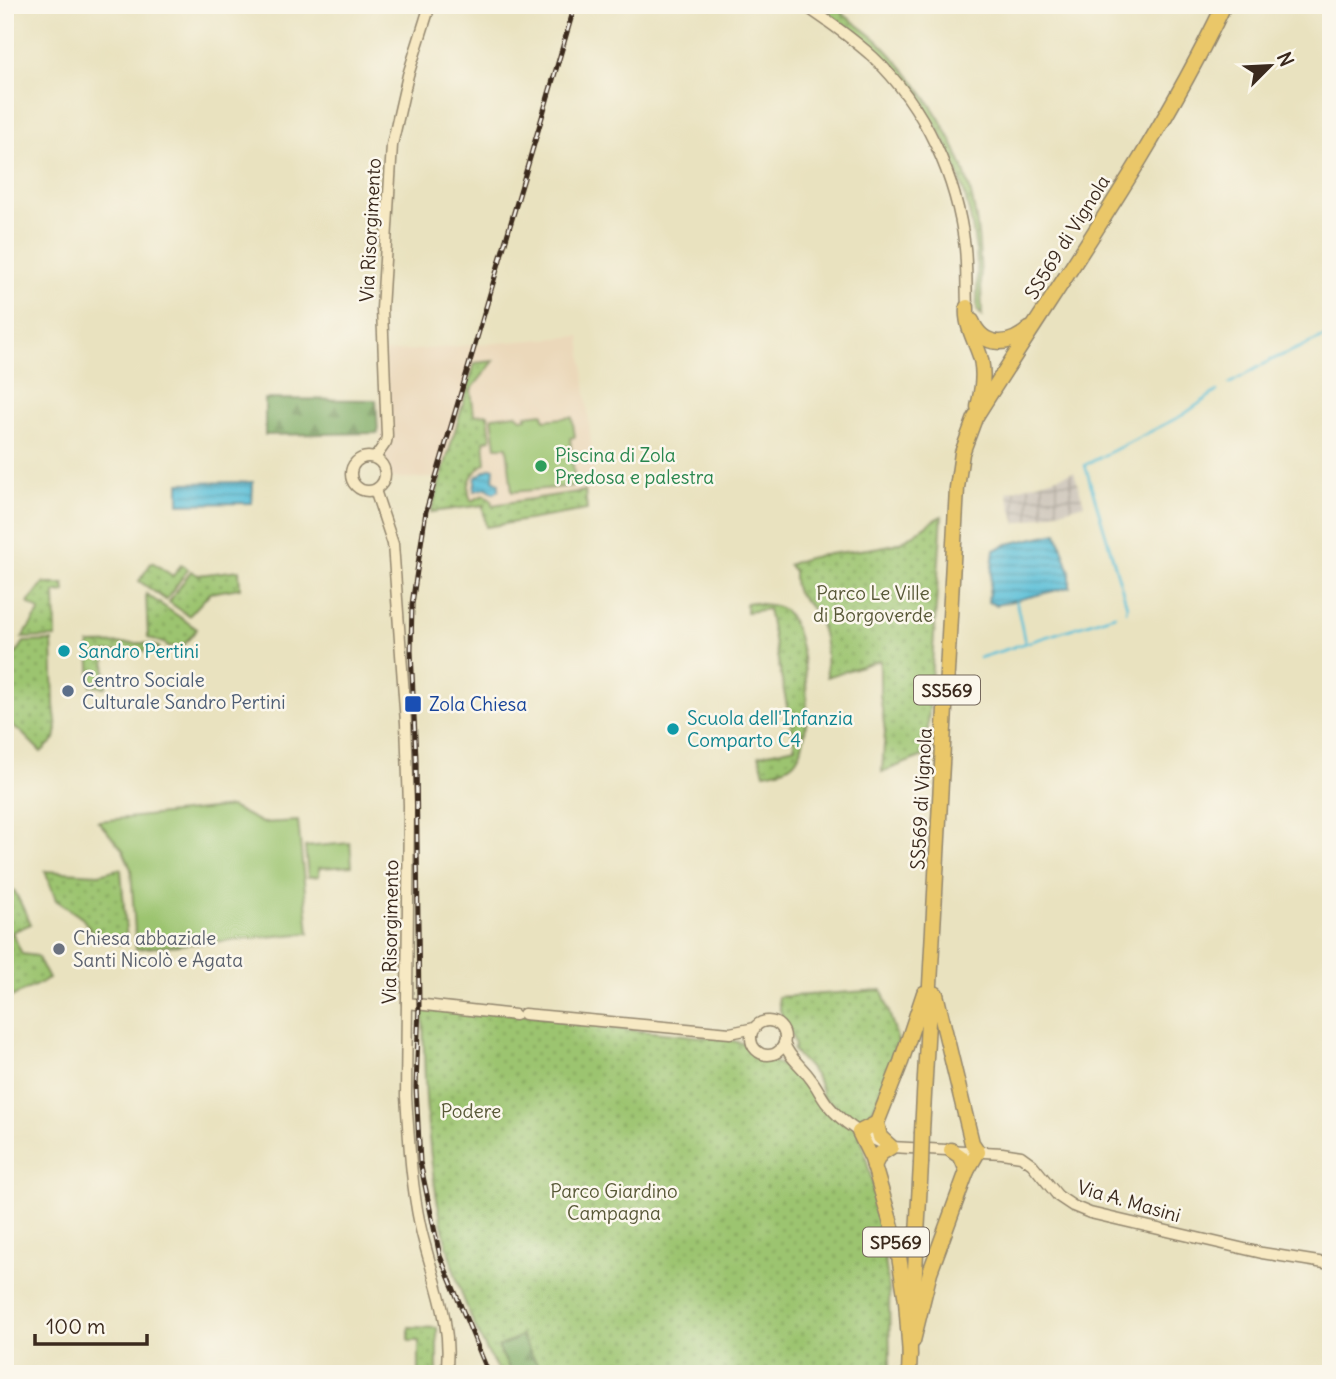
<svg xmlns="http://www.w3.org/2000/svg" width="1336" height="1379" viewBox="0 0 1336 1379" font-family="Delius,sans-serif">
<defs>
<pattern id="industrial-grid" width="8" height="8" patternUnits="userSpaceOnUse" patternTransform="scale(1.75)"><rect width="8" height="8" fill="#cbc3b8"/><path d="M0 4h8M4 0v8" fill="none" stroke="#a69f95"/></pattern>
<pattern id="green-dots" width="8" height="8" patternUnits="userSpaceOnUse" patternTransform="scale(1.75)"><rect width="8" height="8" fill="#9cc470"/><path d="M2 2h.1M6 6h.1" fill="none" stroke="#809f5b" stroke-width="1.8" stroke-linecap="round"/></pattern>
<pattern id="forest-firs" width="22" height="20" patternUnits="userSpaceOnUse" patternTransform="scale(1.75)"><rect width="22" height="20" fill="#7daa62"/><path d="M5 1l3.5 6h-7zM16 11l3.5 6h-7z" fill="#688b50"/></pattern>
<pattern id="water-rules" width="6" height="5" patternUnits="userSpaceOnUse" patternTransform="scale(1.75)"><rect width="6" height="5" fill="#5abfd8"/><path d="M0 2.5h6" fill="none" stroke="#4c9baf"/></pattern>
</defs>
<rect width="100%" height="100%" fill="#fbf7ec"/>
<filter id="ink" filterUnits="userSpaceOnUse"><feTurbulence type="fractalNoise" baseFrequency=".0143" numOctaves="2"/><feDisplacementMap in="SourceGraphic" scale="14" xChannelSelector="R" yChannelSelector="G"/><feConvolveMatrix kernelMatrix="1 2 1 2 8 2 1 2 1" color-interpolation-filters="sRGB"/></filter>
<filter id="wash" filterUnits="userSpaceOnUse"><feTurbulence type="fractalNoise" baseFrequency=".00686" numOctaves="4" result="noise"/><feDisplacementMap in="SourceGraphic" scale="28" xChannelSelector="R" yChannelSelector="G"/><feGaussianBlur stdDeviation="1.57" result="paint"/><feColorMatrix in="noise" values="0 0 0 0 0 0 0 0 0 0 0 0 0 0 0 0 0 1.4 0 .05"/><feComposite in="paint" operator="in"/></filter>
<g filter="url(#wash)">
<rect width="100%" height="100%" fill="#e9e2bf"/>
<!-- built -->
<path fill="#ebd8ba" d="M580 336 596 492 431 512 438 478H381L380 353Z"/>
<!-- industrial -->
<path fill="url(#industrial-grid)" d="M1074 472 1084 504 1016 524 1007 492Z"/>
<!-- green -->
<g fill="url(#green-dots)" stroke="#6c7747" stroke-width="2">
<path d="M824 5H844L841 7 842 13C854 23 869 32 880 43 928 92 966 151 976 219 981 251 981 284 982 316L977 310C977 291 978 271 976 251 962 140 914 75 824 10Z"/>
<path d="M494 361 471 390 474 415 488 414 491 439 484 441 486 463C472 472 464 484 471 501L484 495 491 500 492 505 585 491 587 510 486 527 483 507 484 505 431 512 475 363Z"/>
<path d="M942 516 926 755 882 772 885 732 880 694V660L827 677C826 657 827 637 817 617 806 594 793 604 794 571L788 565C822 550 860 553 895 544 912 539 926 523 942 516Z"/>
<path d="M152 562 173 576 181 565 188 569 166 600 139 581Z"/>
<path d="M239 570 240 588 210 593 189 616 169 602 191 571 198 575Z"/>
<path d="M44 582 47 584H64L65 592 55 593 56 637 22 638 40 611 28 603Z"/>
<path d="M146 594 197 629 183 646 167 647 166 644 148 638Z"/>
<path d="M752 602C762 606 774 603 784 610 808 630 816 739 794 762 786 770 774 771 764 773L759 755 795 747 768 609 747 612 746 603Z"/>
<path d="M52 641 54 705 57 729 55 739 41 752 21 732 5 720V657L10 650 16 654 24 642Z"/>
<path d="M144 643 159 647V651L105 652 106 687 91 686 89 644Z"/>
<path d="M118 869 121 870 127 943 117 944 95 936 82 918 56 900 45 871 99 874Z"/>
<path d="M14 890 31 924 12 932 22 954 37 956 49 979 5 1000V894Z"/>
<path d="M882 990 898 1041 878 1099 869 1118 861 1122C846 1119 835 1104 822 1096 820 1073 807 1068 793 1050L795 1047C792 1026 779 1021 778 997Z"/>
<path d="M423 1006 593 1020 600 1027 725 1039 745 1044 754 1055 791 1069 830 1106 859 1129 878 1206 889 1290 890 1374H500C431 1261 425 1134 423 1006Z"/>
<path d="M409 1327 437 1328V1374H419V1341H409Z"/>
</g>
<!-- forest -->
<g fill="url(#forest-firs)" stroke="#5c6a40" stroke-width="2">
<path d="M265 399 376 400 378 433 265 435Z"/>
<path d="M521 1336 543 1374H512L498 1347Z"/>
</g>
<!-- pitch -->
<g fill="#9cc470" stroke="#6c7747" stroke-width="2">
<path d="M543 413 544 420 572 417 575 437 570 438 575 486 512 492 507 447H496L492 417 516 414 522 419 527 418 526 415Z"/>
<path d="M231 807 262 823 298 821 309 933 136 949 131 869 123 850 98 821Z"/>
<path d="M350 843 352 866 319 868V876L308 877 305 847Z"/>
</g>
<!-- water -->
<g fill="url(#water-rules)" stroke="#4a747b" stroke-width="2">
<path d="M490 468H494L493 480 499 483V490L494 493 487 488 474 491 476 477Z"/>
<path d="M253 482 252 503 179 504V483Z"/>
<path d="M1057 533 1070 572V587L996 605 988 602 994 550 1008 544Z"/>
</g>
<g fill="none" stroke-linecap="round" stroke-linejoin="round">
<!-- stream -->
<g stroke="#5abfd8" stroke-width="2.5">
<path d="M1229 384 1269 361 1331 334"/>
<path d="M1016 600 1025 643"/>
<path d="M1126 611 1127 606 1085 465 1183 415 1217 391"/>
<path d="M979 658 1115 615"/>
</g>
</g>
</g>
<g filter="url(#ink)">
<g fill="none" stroke-linecap="round" stroke-linejoin="round">
<!-- secondary casing -->
<g stroke="#92866e" stroke-width="13">
<g id="secondary">
<path d="M804 5C828 21 852 38 873 57 925 106 957 178 965 248 967 267 966 287 967 307"/>
<circle cx="368" cy="474" r="17"/>
<path d="M375 458 386 442 387 436 382 309 392 145 408 75 430 5"/>
<path d="M375 490 393 544 406 723 409 805 406 1096C409 1139 411 1183 420 1225 431 1276 454 1321 446 1374"/>
<path d="M407 1003 515 1015"/>
<path d="M524 1014 730 1033 755 1028"/>
<circle cx="768" cy="1038" r="17"/>
<path d="M784 1043C789 1058 802 1066 810 1078 817 1086 821 1097 828 1105 844 1125 867 1138 891 1147L1002 1153 1021 1156 1032 1164 1058 1196 1073 1206 1090 1213 1262 1253 1331 1264"/>
</g>
</g>
<!-- highway casing -->
<g stroke="#92866e" stroke-width="17">
<g id="highway">
<path d="M967 307C965 325 975 340 980 356 985 373 982 390 978 407"/>
<path d="M972 321C983 348 1009 347 1029 329"/>
<path d="M936 994 972 1143 978 1152 967 1171"/>
<path d="M877 1123 859 1132 872 1159 897 1244 906 1301 910 1356"/>
<path d="M922 1132 957 488 962 453 975 418C1060 282 1155 150 1224 5"/>
<path d="M874 1166 880 1154 891 1147 880 1137 877 1123 901 1062 924 993"/>
<path d="M913 1306 921 1164"/>
<path d="M913 1341 930 1272 967 1171 961 1157 951 1150"/>
<path d="M909 1374 910 1347"/>
</g>
</g>
<!-- secondary -->
<use href="#secondary" stroke="#f7e9c3" stroke-width="10"/>
<!-- highway -->
<use href="#highway" stroke="#eac769" stroke-width="14"/>
<!-- rail casing -->
<g stroke="#3b2a1e" stroke-width="5">
<path id="rail" d="M489 1374 440 1256 420 1162 416 1087 419 1005 416 758 411 650 412 604 426 511 575 5"/>
</g>
<!-- rail -->
<use href="#rail" stroke="#fbf7ec" stroke-width="2.5" stroke-dasharray="8" stroke-linecap="butt"/>
<!-- highway-bridge casing -->
<g stroke="#92866e" stroke-width="17" stroke-linecap="butt">
<path id="highway-bridge" d="M921 1164 922 1132"/>
</g>
<!-- highway-bridge -->
<use href="#highway-bridge" stroke="#eac769" stroke-width="14"/>
</g>
</g>
<!-- markers -->
<circle fill="#2e9e5b" stroke="#fbf7ec" stroke-width="2.5" cx="541" cy="466" r="7"/>
<g fill="#0f9aa8" stroke="#fbf7ec" stroke-width="2.5">
<circle cx="64" cy="651" r="7"/>
<circle cx="673" cy="729" r="7"/>
</g>
<circle fill="#5c6f8a" stroke="#fbf7ec" stroke-width="2.5" cx="68" cy="691" r="7"/>
<rect fill="#1a4fb4" stroke="#fbf7ec" stroke-width="2.5" x="404" y="695" width="18" height="18" rx="3.5"/>
<circle fill="#6b7280" stroke="#fbf7ec" stroke-width="2.5" cx="59" cy="949" r="7"/>
<g text-anchor="middle" dominant-baseline="central" stroke-width="5" stroke-linejoin="round" paint-order="stroke">
<!-- shield labels -->
<g fill="#fbf7ec" stroke="#75685c" stroke-width="2">
<rect x="914" y="675.5" width="66" height="29" rx="5"/>
<rect x="863" y="1227.5" width="66" height="29" rx="5"/>
</g>
<g font-size="18" font-weight="bold" fill="#3b2a1e">
<text x="947" y="690">SS569</text>
<text x="896" y="1242">SP569</text>
</g>
<!-- street labels -->
<g font-size="19" fill="#3b2a1e" stroke="#fbf7ec">
<text transform="translate(370 230) rotate(-87)">Via Risorgimento</text>
<text transform="translate(1067 237) rotate(-58)">SS569 di Vignola</text>
<text transform="translate(921 799) rotate(-87)">SS569 di Vignola</text>
<text transform="translate(390 932) rotate(-89)">Via Risorgimento</text>
<text transform="translate(1129 1201) rotate(16)">Via A. Masini</text>
</g>
<!-- leisure labels -->
<g font-size="19" fill="#27864d" stroke="#fbf7ec" text-anchor="start">
<text x="555" y="455">Piscina di Zola<tspan x="555" dy="22">Predosa e palestra</tspan></text>
</g>
<!-- park labels -->
<g font-size="19" fill="#585837" stroke="#fbf7ec">
<text x="873" y="593">Parco Le Ville<tspan x="873" dy="22">di Borgoverde</tspan></text>
<text x="471" y="1111">Podere</text>
<text x="614" y="1191">Parco Giardino<tspan x="614" dy="22">Campagna</tspan></text>
</g>
<!-- culture labels -->
<g font-size="19" fill="#0d838f" stroke="#fbf7ec" text-anchor="start">
<text x="78" y="651">Sandro Pertini</text>
<text x="687" y="718">Scuola dell'Infanzia<tspan x="687" dy="22">Comparto C4</tspan></text>
</g>
<!-- service labels -->
<g font-size="19" fill="#4e5e75" stroke="#fbf7ec" text-anchor="start">
<text x="82" y="680">Centro Sociale<tspan x="82" dy="22">Culturale Sandro Pertini</tspan></text>
</g>
<!-- transit labels -->
<g font-size="19" fill="#164399" stroke="#fbf7ec" text-anchor="start">
<text x="429" y="704">Zola Chiesa</text>
</g>
<!-- worship labels -->
<g font-size="19" fill="#5b616d" stroke="#fbf7ec" text-anchor="start">
<text x="73" y="938">Chiesa abbaziale<tspan x="73" dy="22">Santi Nicolò e Agata</tspan></text>
</g>
</g>
<!-- margin -->
<rect width="1336" height="1379" fill="none" stroke="#fbf7ec" stroke-width="28"/>
<!-- north arrow -->
<g transform="translate(1270 66) rotate(66)" stroke="#fbf7ec" stroke-width="5" paint-order="stroke">
<path d="M0-5L12 26L0 18L-12 26Z" fill="#3b2a1e"/>
<text y="-10" font-size="19" font-weight="bold" text-anchor="middle" fill="#3b2a1e">N</text>
</g>
<!-- scale -->
<path d="M35 1334v10h112v-10" fill="none" stroke="#3b2a1e" stroke-width="3.5"/>
<text x="46" y="1334" font-size="21" fill="#3b2a1e" stroke="#fbf7ec" stroke-width="5" paint-order="stroke">100 m</text>
</svg>
